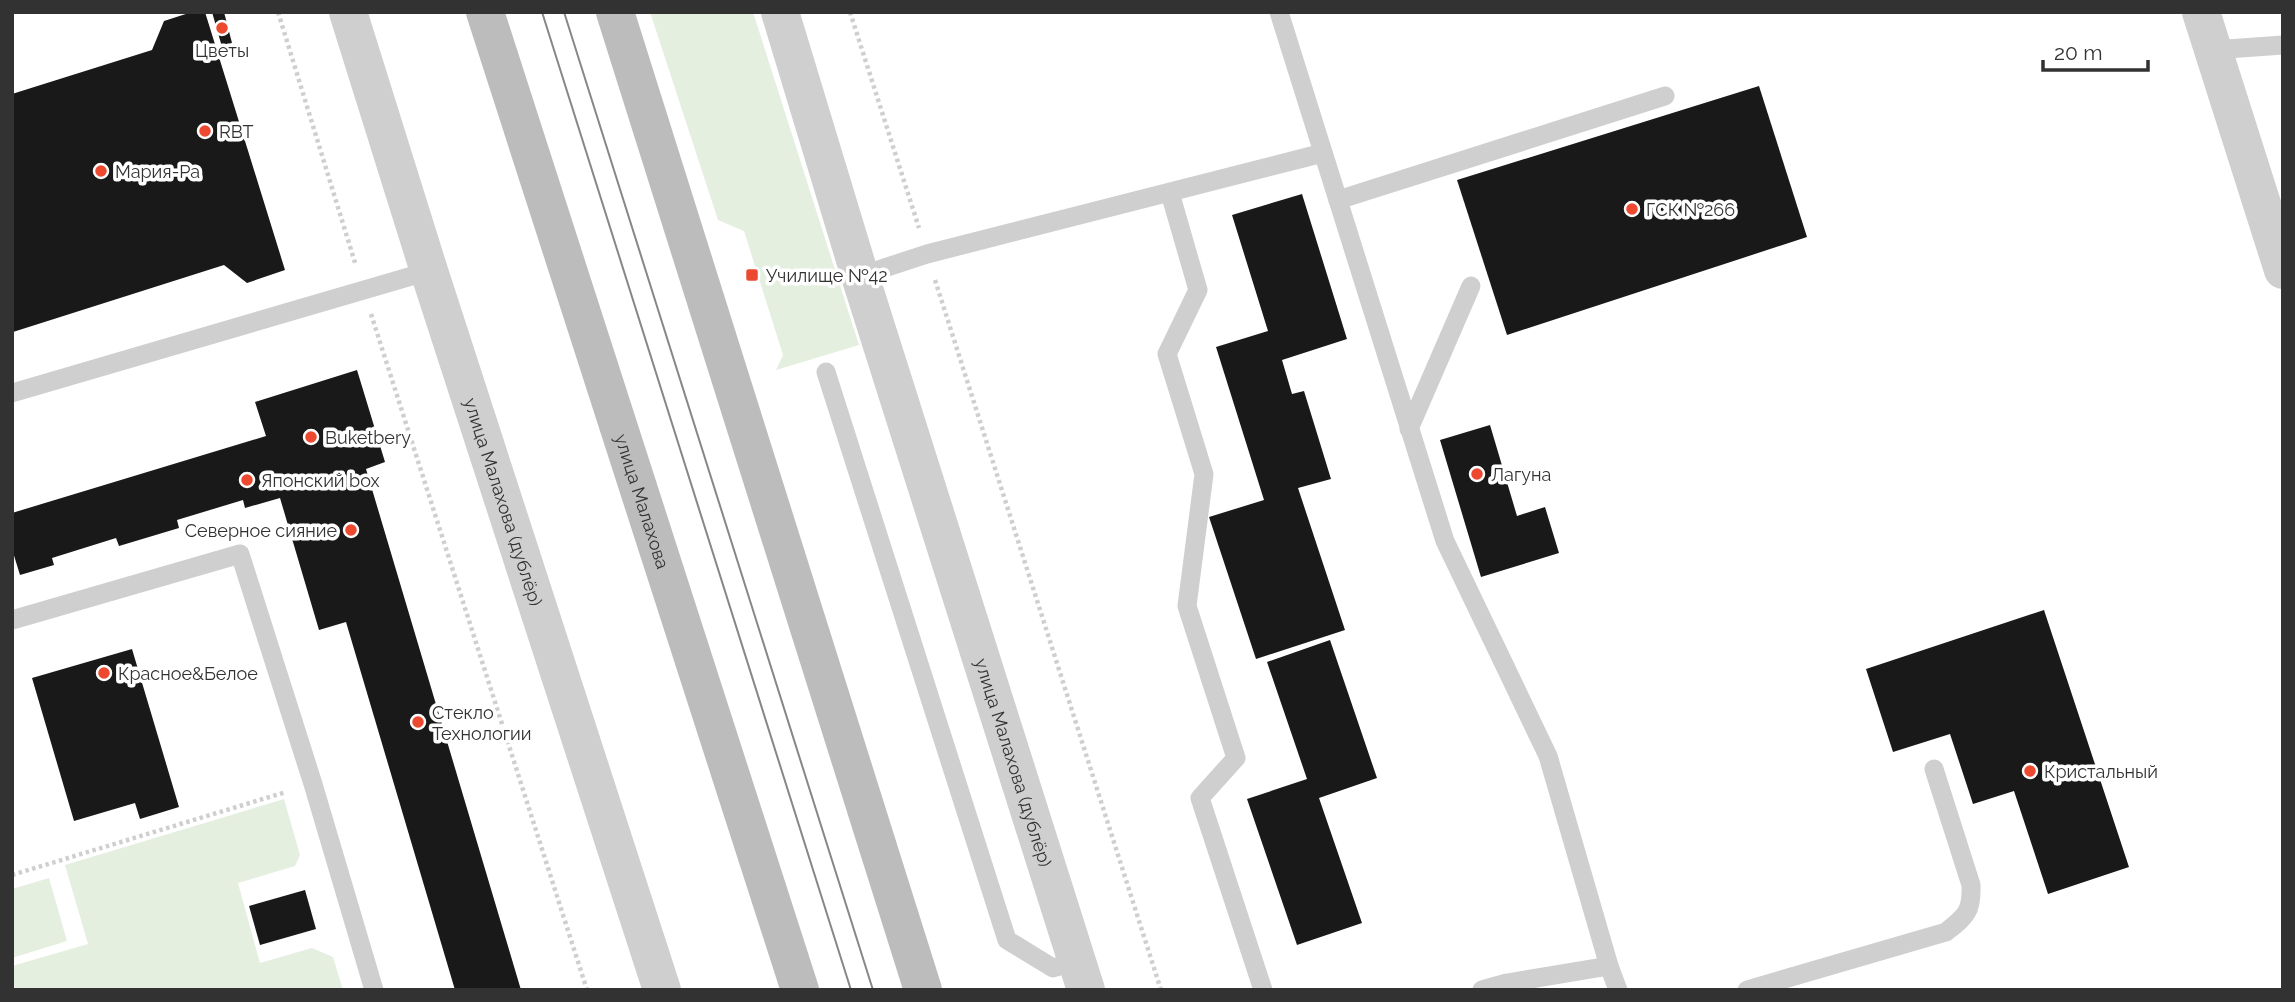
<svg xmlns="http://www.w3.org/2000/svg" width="2295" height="1002" viewBox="0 0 2295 1002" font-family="Raleway,sans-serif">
<rect width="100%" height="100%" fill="#fff"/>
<!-- green -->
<g fill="#e5efe0">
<path d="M650 12H753L859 345 776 370 783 355 744 231 718 220Z"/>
<path d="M284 799 300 855 295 866 238 883 260 963 312 948 333 957 343 990H12V966L88 944 65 865Z"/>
<path d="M49 878 67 941 12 958V889Z"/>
</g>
<!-- building -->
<g fill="#191919">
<path d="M192 12H205L285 270 247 283 224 265 13 332 12 94 152 50 164 21Z"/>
<path d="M212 12H224L232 43 222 47Z"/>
<path d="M1759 86 1807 237 1507 335 1457 180Z"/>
<path d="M1302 194 1347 339 1282 360 1292 394 1304 391 1331 479 1298 488 1345 630 1256 659 1209 517 1264 500 1216 347 1268 331 1232 215Z"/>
<path d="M357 370 385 462 366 469 521 990H455L346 622 319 630 280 498 245 508 243 500 177 520 179 528 119 546 116 538 52 558 54 565 20 575 12 549V513L266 436 255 402Z"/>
<path d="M1490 425 1517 516 1545 507 1559 553 1481 577 1440 440Z"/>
<path d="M2044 610 2129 867 2048 894 2014 791 1973 804 1950 734 1893 752 1866 669Z"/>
<path d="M1330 640 1377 778 1319 798 1362 923 1297 945 1247 799 1307 779 1267 662Z"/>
<path d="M132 649 179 807 140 819 135 803 74 821 32 678Z"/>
<path d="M305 890 316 929 260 945 249 906Z"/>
</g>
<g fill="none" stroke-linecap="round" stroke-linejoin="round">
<!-- path -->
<g stroke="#cfcfcf" stroke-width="4.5" stroke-dasharray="3.5 3.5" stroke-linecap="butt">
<path d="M278 12 356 266"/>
<path d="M850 12 919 228"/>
<path d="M935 280 1161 990"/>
<path d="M371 314 587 990"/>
<path d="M12 875 286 792"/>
</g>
<!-- service -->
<g stroke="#cfcfcf" stroke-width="19">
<path d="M1279 12 1445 541 1548 756 1609 966"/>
<path d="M2213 50 2283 45"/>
<path d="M1170 193 1198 290 1167 354 1204 474 1187 606 1236 758 1200 798 1263 990"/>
<path d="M1338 200 1665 96"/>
<path d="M860 276 927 254 1323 153"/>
<path d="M826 372 1007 940 1053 968 1077 961"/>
<path d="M12 393 429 271"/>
<path d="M1409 429 1471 286"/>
<path d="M12 620 240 554 313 784 374 990"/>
<path d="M1482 990 1507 983 1609 966 1618 990"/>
<path d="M1747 990 1946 932C1966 916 1972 912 1971 885L1934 769"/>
</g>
<!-- minor -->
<g stroke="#cfcfcf" stroke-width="38">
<path id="s1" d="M348 12 429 271 662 990"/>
<path id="s2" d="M780 12 860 276 1086 990"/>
<path d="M2201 12 2283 270"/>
</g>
<!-- secondary -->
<g stroke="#bcbcbc" stroke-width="38">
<path id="s3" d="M485 12 800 990"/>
<path d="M615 12 923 990"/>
</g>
<!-- tram -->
<g stroke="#878787" stroke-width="2">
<path d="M542 12 851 990"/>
<path d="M564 12 873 990"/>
</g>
</g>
<!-- markers -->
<g fill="#ed4930" stroke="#fff" stroke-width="2.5">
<circle cx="222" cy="28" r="7"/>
<circle cx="205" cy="131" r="7"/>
<circle cx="101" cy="171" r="7"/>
<circle cx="1632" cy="209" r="7"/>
<rect x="745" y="268" width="14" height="14" rx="3.5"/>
<circle cx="311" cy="437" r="7"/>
<circle cx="1477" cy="474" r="7"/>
<circle cx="247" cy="480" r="7"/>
<circle cx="351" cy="530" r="7"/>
<circle cx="104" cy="673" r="7"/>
<circle cx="418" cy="722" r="7"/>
<circle cx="2030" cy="771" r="7"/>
</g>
<g text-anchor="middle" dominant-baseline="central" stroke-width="7" stroke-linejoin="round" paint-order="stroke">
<!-- poi labels -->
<g font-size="18" fill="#323232" stroke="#fff" text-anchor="start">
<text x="222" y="50" text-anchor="middle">Цветы</text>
<text x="219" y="131">RBT</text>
<text x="115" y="171">Мария-Ра</text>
<text x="1646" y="209">ГСК №266</text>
<text x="766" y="275">Училище №42</text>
<text x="325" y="437">Buketbery</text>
<text x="1491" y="474">Лагуна</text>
<text x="261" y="480">Японский box</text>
<text x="337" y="530" text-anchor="end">Северное сияние</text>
<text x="118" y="673">Красное&amp;Белое</text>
<text x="432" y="712">Стекло<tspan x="432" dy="21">Технологии</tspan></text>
<text x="2044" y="771">Кристальный</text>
</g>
<!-- street labels -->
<g font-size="18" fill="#323232" stroke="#fff">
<text stroke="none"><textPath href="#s1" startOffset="514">улица Малахова (дублёр)</textPath></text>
<text stroke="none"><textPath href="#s3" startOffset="514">улица Малахова</textPath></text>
<text stroke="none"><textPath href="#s2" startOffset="786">улица Малахова (дублёр)</textPath></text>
</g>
</g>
<!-- border -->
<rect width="2295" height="1002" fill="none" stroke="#323232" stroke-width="28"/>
<!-- scale -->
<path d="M2043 60v10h105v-10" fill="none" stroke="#323232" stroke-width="3.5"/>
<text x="2054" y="60" font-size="21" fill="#323232" stroke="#ffffff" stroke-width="5" paint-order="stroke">20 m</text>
</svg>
